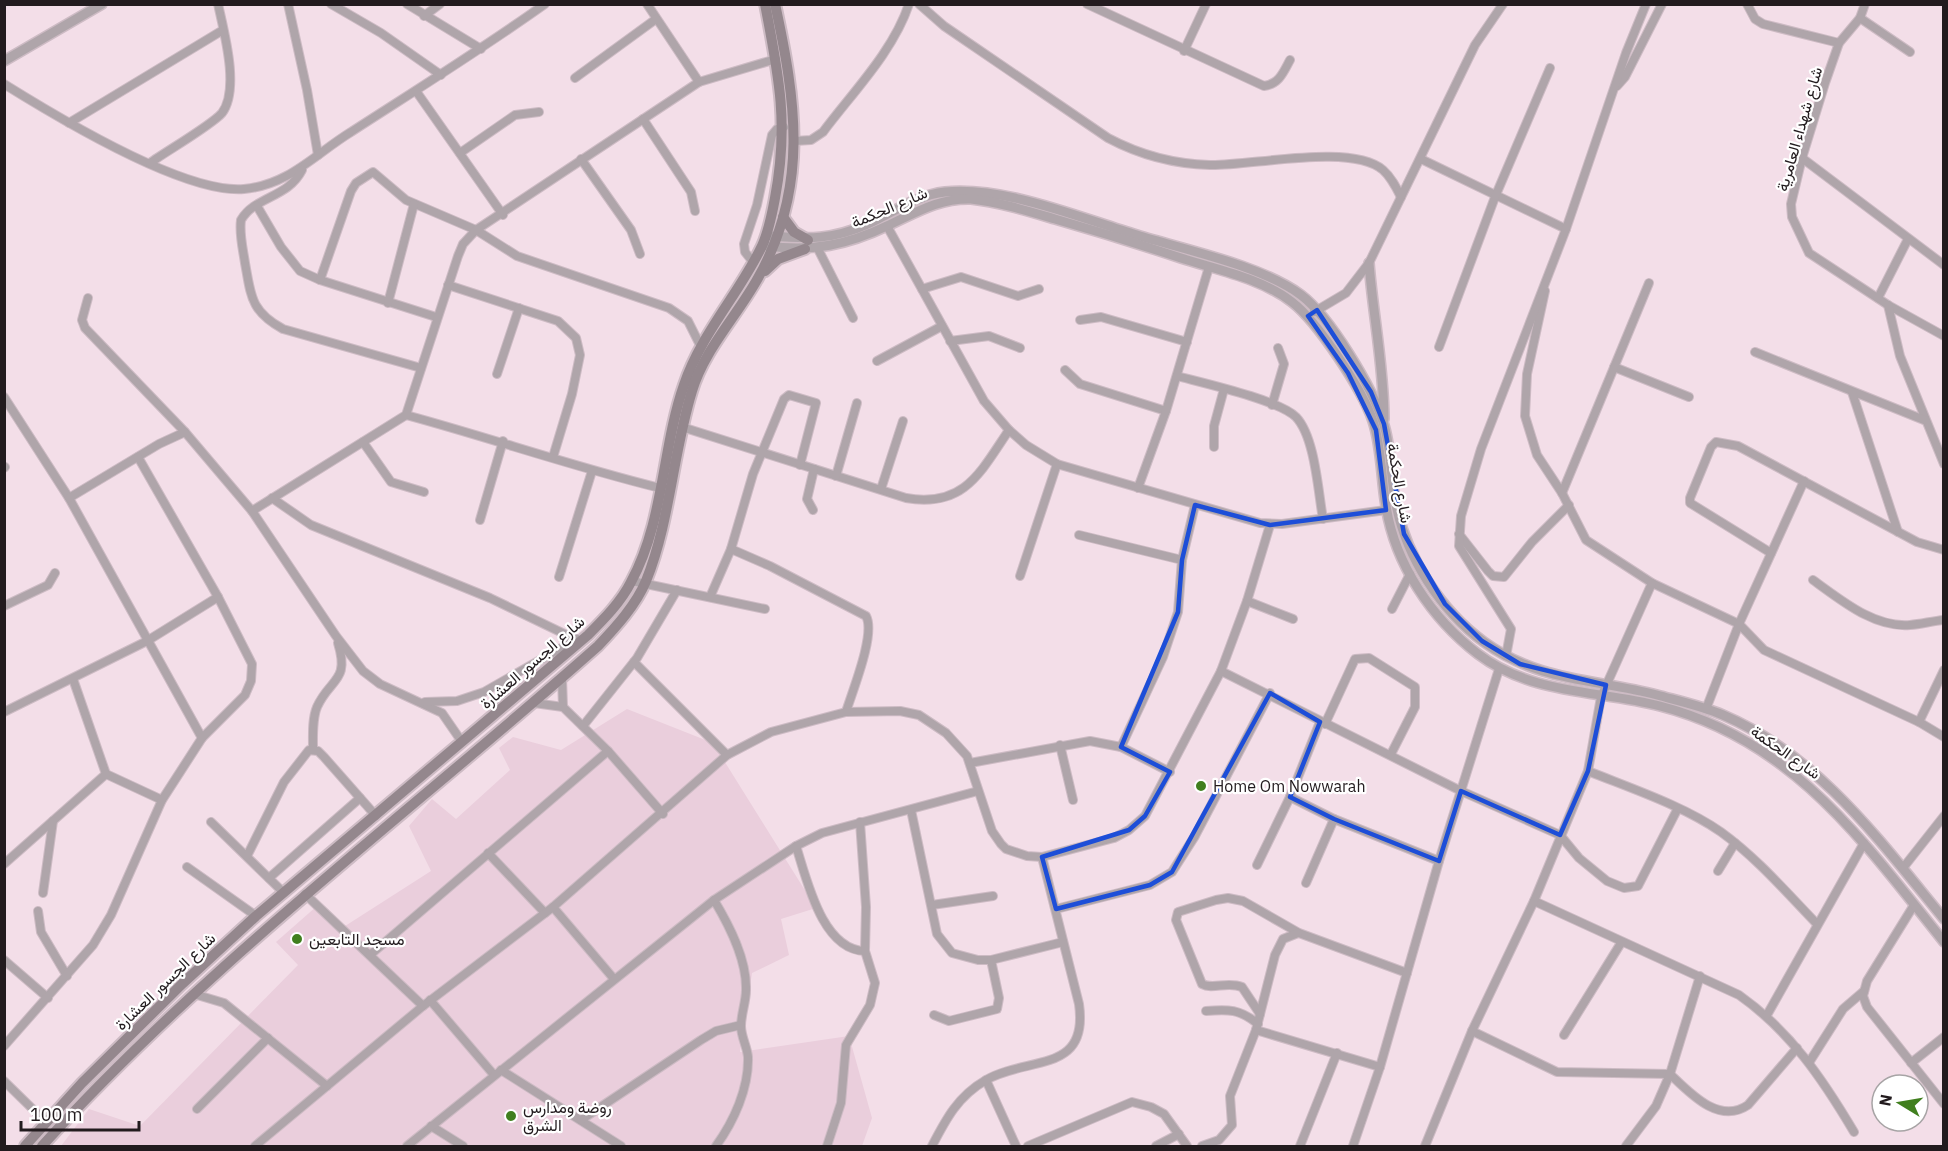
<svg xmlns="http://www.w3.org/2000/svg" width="1948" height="1151" viewBox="0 0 1948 1151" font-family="'IBM Plex Sans',Vazirmatn,sans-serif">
<rect width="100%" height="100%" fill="#f3dee8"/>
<!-- built -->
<path fill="#eacedc" d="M627 709 713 743 816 908 781 919 789 955 752 973 740 1052 849 1036 872 1118 862 1146H61L89 1109 140 1126 298 965 276 942 317 906 342 928 431 871 409 826 432 799 456 819 510 770 499 748 513 737 561 750Z"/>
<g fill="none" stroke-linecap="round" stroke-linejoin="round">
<!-- minor casing -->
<g stroke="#cdbbc4" stroke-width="10">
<g id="minor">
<path d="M288 4 307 90 318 155"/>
<path d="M331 4 381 33 441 75"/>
<path d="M407 4 481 49"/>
<path d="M647 4 699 82"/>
<path d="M919 4 944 26 1108 138C1140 155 1173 164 1210 165 1251 166 1351 143 1383 170 1391 177 1396 187 1401 197"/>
<path d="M1087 4 1264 86C1279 84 1283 73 1290 60"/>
<path d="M1747 4 1755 19 1763 24 1839 43"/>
<path d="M1865 4 1860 18 1839 43 1825 83 1802 158 1791 204 1792 217 1809 253 1888 305 1944 336"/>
<path d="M424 16 440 4"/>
<path d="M1860 18 1910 52"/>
<path d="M1184 51 1206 4"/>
<path d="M575 78 656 19"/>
<path d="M4 84C57 117 184 194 244 189 289 185 315 154 351 132 416 90 482 49 545 4"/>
<path d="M1617 86 1625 77 1662 4"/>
<path d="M416 91 503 215"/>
<path d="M643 119 691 192 695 211"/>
<path d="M69 123 223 30"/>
<path d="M795 141 811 140 823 132C852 93 893 52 909 4"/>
<path d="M460 153 515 115 539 112"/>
<path d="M1802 158 1944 265"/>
<path d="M581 159 631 230 640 254"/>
<path d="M1421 159 1566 229"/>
<path d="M150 163C165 152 212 125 222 113 240 89 224 32 218 4"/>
<path d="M302 170C288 198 255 196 241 220 239 234 243 249 245 263 251 295 250 311 283 329L421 368"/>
<path d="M257 206 281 247 300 271 320 280 436 317"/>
<path d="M887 226 984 401 1009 430 1026 445 1057 464 1260 523 1282 524 1386 510"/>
<path d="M818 249 853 318"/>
<path d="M753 262 745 252 744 244 757 205 772 135 777 129 784 127"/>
<path d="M320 280 351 191 356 183 373 172 406 200 476 230 517 256 669 308 688 321 701 347"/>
<path d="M448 285 558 321 576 338 580 355 572 394 553 457"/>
<path d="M922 289 961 277 1018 296 1039 289"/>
<path d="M1545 291 1527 374 1525 416 1537 455 1562 493 1586 540 1652 583 1739 624 1764 650 1919 722 1944 737"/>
<path d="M88 298 82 320 85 328 185 432"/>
<path d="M1878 298 1908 239"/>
<path d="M388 303 414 204"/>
<path d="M1888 305 1900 356 1944 464"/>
<path d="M1314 312 1346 293 1369 263 1475 45 1503 4"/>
<path d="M1080 320 1101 317 1187 342"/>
<path d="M950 341 989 336 1020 348"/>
<path d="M1439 347 1495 197 1550 68"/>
<path d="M1755 352 1924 420"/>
<path d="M877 361 942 326"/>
<path d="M1614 367 1689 397"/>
<path d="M1065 370 1080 384 1166 411"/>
<path d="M497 374 519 308"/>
<path d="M1177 376C1203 383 1279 400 1296 417 1315 437 1318 491 1323 519"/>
<path d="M1852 392 1898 532"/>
<path d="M4 397 69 498 202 738"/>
<path d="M1272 405 1284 364 1278 348"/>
<path d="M406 415C491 438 574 467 660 488"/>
<path d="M682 427 906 498C964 508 980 473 1009 430"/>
<path d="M363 442 391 482 424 492"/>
<path d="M1214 447V426L1224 389"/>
<path d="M4 468 5 467"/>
<path d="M836 476 857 403"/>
<path d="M1138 488 1166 411 1209 267"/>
<path d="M881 489 903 421"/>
<path d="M1562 493 1649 283"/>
<path d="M69 498 159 444 185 432 252 511 336 636 363 671 380 684 442 713 462 742"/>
<path d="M272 498 311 525 490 598 575 639"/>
<path d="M813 510 807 499 814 469"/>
<path d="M252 511 406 415 458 256 463 244 476 230 699 82 776 59"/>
<path d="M480 520 503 441"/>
<path d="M1459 534 1488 571 1493 576 1504 577 1532 542 1569 505"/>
<path d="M1079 535 1182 560"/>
<path d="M731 549 770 566 866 616C876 634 852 692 846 712"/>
<path d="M1771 553 1690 503V498L1711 447 1716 442 1738 446 1917 542 1944 550"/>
<path d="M1020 576 1057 464"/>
<path d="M559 577 592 471"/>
<path d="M1813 580C1841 600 1874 628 1910 625 1922 624 1932 621 1944 620"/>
<path d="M632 581 765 609"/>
<path d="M710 597 731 549 753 474 784 399 789 395 816 403 800 465"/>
<path d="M1247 601 1293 619"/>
<path d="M4 606 48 585 55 573"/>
<path d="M1392 609 1410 574"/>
<path d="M1506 656 1511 629 1459 546 1461 516 1481 449 1566 229 1626 53 1646 4"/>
<path d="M634 662 727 755"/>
<path d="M1221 671 1461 791 1560 835 1579 858 1607 881 1624 888 1638 886 1677 810"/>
<path d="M562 678 563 707"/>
<path d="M73 679 106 774 162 800"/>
<path d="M425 702 457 701 484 692 577 639"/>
<path d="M534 703 563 707 608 751 663 814"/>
<path d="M1706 709 1739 624 1804 481"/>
<path d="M4 712 147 641 218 597"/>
<path d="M1919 722 1944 670"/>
<path d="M1325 724 1355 659 1369 658 1415 687V707L1391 754"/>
<path d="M583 726 637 658 677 590"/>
<path d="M1060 745 1073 800"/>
<path d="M1121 747 1163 657 1178 612 1182 560 1195 505"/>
<path d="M313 749C313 736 312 719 317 707 330 678 350 682 338 643"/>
<path d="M970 763 1090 741 1121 747 1170 772"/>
<path d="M1588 771C1630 788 1684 806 1721 832 1757 858 1786 892 1817 924"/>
<path d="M1290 797 1334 819 1439 861"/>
<path d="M911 810 937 934 952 953 978 960H991L1063 942"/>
<path d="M211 822 284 893"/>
<path d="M796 846C807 880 822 950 865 951"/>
<path d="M488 853 545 913"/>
<path d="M247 856 284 782 309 750 318 751 324 757 376 816"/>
<path d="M4 864 106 774"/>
<path d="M1257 865 1290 797 1320 722"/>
<path d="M187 867 256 916"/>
<path d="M1903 868 1944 816"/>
<path d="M1718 871 1735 843"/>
<path d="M269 878 360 798"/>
<path d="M1306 883 1334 819"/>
<path d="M43 893 53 821"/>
<path d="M305 894 423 1006"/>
<path d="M714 900C729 925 747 959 746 990 746 1002 741 1014 741 1026 741 1037 747 1046 748 1057 749 1088 734 1121 716 1146"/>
<path d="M1534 901 1739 995C1790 1031 1822 1078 1854 1132"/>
<path d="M932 905 993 896"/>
<path d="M1914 905 1867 981 1863 996 1867 1007 1944 1104"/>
<path d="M553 907 614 979"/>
<path d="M1056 909 1150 885 1172 872 1195 836 1270 693"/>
<path d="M38 911 41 932 67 976"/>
<path d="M370 955 608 751"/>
<path d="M4 960 48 998"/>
<path d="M194 994 224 1003 327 1086"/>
<path d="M430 1000 494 1075"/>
<path d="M1206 1011C1228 1009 1240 1009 1258 1024"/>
<path d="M1260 1014 1242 987C1227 981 1213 990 1202 984L1176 920 1178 912 1216 900 1228 898 1243 901 1299 933 1407 973"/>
<path d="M934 1015 949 1021 997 1009 999 998 991 960"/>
<path d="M1767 1015 1864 843"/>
<path d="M1256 1030 1380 1067"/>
<path d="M1472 1031 1557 1072 1670 1074C1690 1093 1719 1125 1748 1105L1797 1048"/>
<path d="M1564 1035 1621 943"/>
<path d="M4 1046 93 945 111 915 162 800 202 738 245 695 251 681 252 664 218 597 138 457"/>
<path d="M1810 1061 1843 1009 1864 991"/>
<path d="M1911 1063 1944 1037"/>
<path d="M501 1070 621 1146"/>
<path d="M986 1080 1016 1146"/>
<path d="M4 1081 47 1123"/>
<path d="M197 1109 268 1038"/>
<path d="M581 1120 701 1040 716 1031 741 1025"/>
<path d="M431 1126 463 1146"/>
<path d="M255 1146 423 1006 553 907 727 755 771 732 846 712 900 711 919 715 946 733 967 756 992 831 1001 844 1006 849 1027 856 1042 857 1114 838 1129 830 1145 816 1221 671 1247 601 1270 525"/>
<path d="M407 1146 714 900 796 846 822 833 978 791"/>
<path d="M827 1146 841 1103 846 1045 870 1005 875 983 865 951 866 907 860 822"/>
<path d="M932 1146C946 1119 958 1096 986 1080 1028 1056 1089 1074 1079 1004L1042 857"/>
<path d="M1028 1146 1132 1102 1151 1107 1164 1114 1187 1146"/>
<path d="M1156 1146 1179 1134"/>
<path d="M1202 1146 1219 1140 1232 1125 1230 1096 1256 1030 1275 955 1283 939 1298 933"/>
<path d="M1300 1146 1337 1053"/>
<path d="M1353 1146 1380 1067 1439 861 1499 669"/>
<path d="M1425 1146 1472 1031 1534 901 1588 771 1601 697 1652 583"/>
<path d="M1626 1146 1656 1106 1670 1074 1700 976"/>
</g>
</g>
<!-- tertiary casing -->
<g stroke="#cdbbc4" stroke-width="12">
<g id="tertiary">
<path d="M4 61 102 4"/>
<path d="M771 236C809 239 832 240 868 224 892 213 917 195 945 192 1005 186 1080 218 1137 235 1185 250 1260 265 1301 295 1330 317 1372 387 1383 422 1392 448 1390 477 1396 504 1406 557 1441 611 1484 642 1539 682 1596 679 1657 695 1679 701 1702 706 1723 715 1819 756 1879 840 1944 919"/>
<path d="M767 246C813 252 847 245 889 225 917 212 939 198 971 199 999 202 1028 211 1055 219 1097 231 1139 244 1181 258 1218 270 1261 278 1292 302 1318 322 1362 389 1373 421 1382 448 1381 478 1386 506 1395 564 1432 619 1478 654 1532 695 1598 690 1660 706 1793 740 1863 841 1944 942"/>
<path d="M1369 263C1373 315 1384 367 1384 419"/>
</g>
</g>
<!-- secondary casing -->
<g stroke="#cdbbc4" stroke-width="14">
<g id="secondary">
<path d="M783 217 794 232 808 240"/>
<path d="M765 271 778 259 805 249"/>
<path d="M25 1146 82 1083 182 984 256 916 588 635C604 619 621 602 631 582 664 522 662 448 684 385 701 334 739 294 762 246 769 231 772 214 775 198 789 125 779 76 765 4"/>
<path d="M42 1146C210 961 411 812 598 646 616 627 636 605 646 581 670 522 673 452 692 391 704 350 737 316 758 278 809 187 796 101 775 4"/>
</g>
</g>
<!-- minor -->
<use href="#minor" stroke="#afa5aa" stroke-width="8"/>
<!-- tertiary -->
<use href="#tertiary" stroke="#afa5aa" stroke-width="9"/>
<!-- secondary -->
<use href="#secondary" stroke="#94878d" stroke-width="10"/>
</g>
<!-- marked area -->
<path fill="none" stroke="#1d4ed8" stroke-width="4.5" stroke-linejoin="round" d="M1317 310 1371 392 1384 424 1404 534 1445 604 1482 641 1520 664 1606 685 1588 771 1560 835 1461 791 1439 861 1334 819 1290 797 1320 722 1270 693 1172 872 1150 885 1056 909 1042 857 1129 830 1145 816 1170 772 1121 747 1178 612 1182 560 1195 505 1270 525 1386 510 1376 430 1348 373 1308 316Z"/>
<!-- markers -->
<g fill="#407f1e" stroke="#fff" stroke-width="2">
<circle cx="1201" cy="786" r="6"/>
<circle cx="297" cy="939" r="6"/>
<circle cx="511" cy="1116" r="6"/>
</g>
<g text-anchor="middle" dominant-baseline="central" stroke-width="4.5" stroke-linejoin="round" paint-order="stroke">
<!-- street labels -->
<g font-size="16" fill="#221b1e" stroke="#fff">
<text transform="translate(1799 129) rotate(-74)">شارع شهداء العامرية</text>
<text transform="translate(889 207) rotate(-23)">شارع الحكمة</text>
<text transform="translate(1400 483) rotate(80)">شارع الحكمة</text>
<text transform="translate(532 662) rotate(-41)">شارع الجسور العشارة</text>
<text transform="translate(1786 752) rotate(35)">شارع الحكمة</text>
<text transform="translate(165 981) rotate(-44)">شارع الجسور العشارة</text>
</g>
<!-- poi labels -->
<g font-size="16" fill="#221b1e" stroke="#fff" text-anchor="start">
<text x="1213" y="786">Home Om Nowwarah</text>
<text x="309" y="939">مسجد التابعين</text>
<text x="523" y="1107">روضة ومدارس<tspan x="523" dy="18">الشرق</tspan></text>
</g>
</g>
<!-- border -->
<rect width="1948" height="1151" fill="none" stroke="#221b1e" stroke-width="12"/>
<!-- north arrow -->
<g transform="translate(1900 1103) rotate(281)"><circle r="28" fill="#ffffff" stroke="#a7a4a5" stroke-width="1.5"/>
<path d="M0-4.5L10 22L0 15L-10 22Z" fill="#407f1e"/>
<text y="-9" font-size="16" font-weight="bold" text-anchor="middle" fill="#221b1e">N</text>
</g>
<!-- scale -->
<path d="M21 1121v9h118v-9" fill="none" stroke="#221b1e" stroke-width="3"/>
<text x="30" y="1121" font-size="18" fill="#221b1e" stroke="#ffffff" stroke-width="4.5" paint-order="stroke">100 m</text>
</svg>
